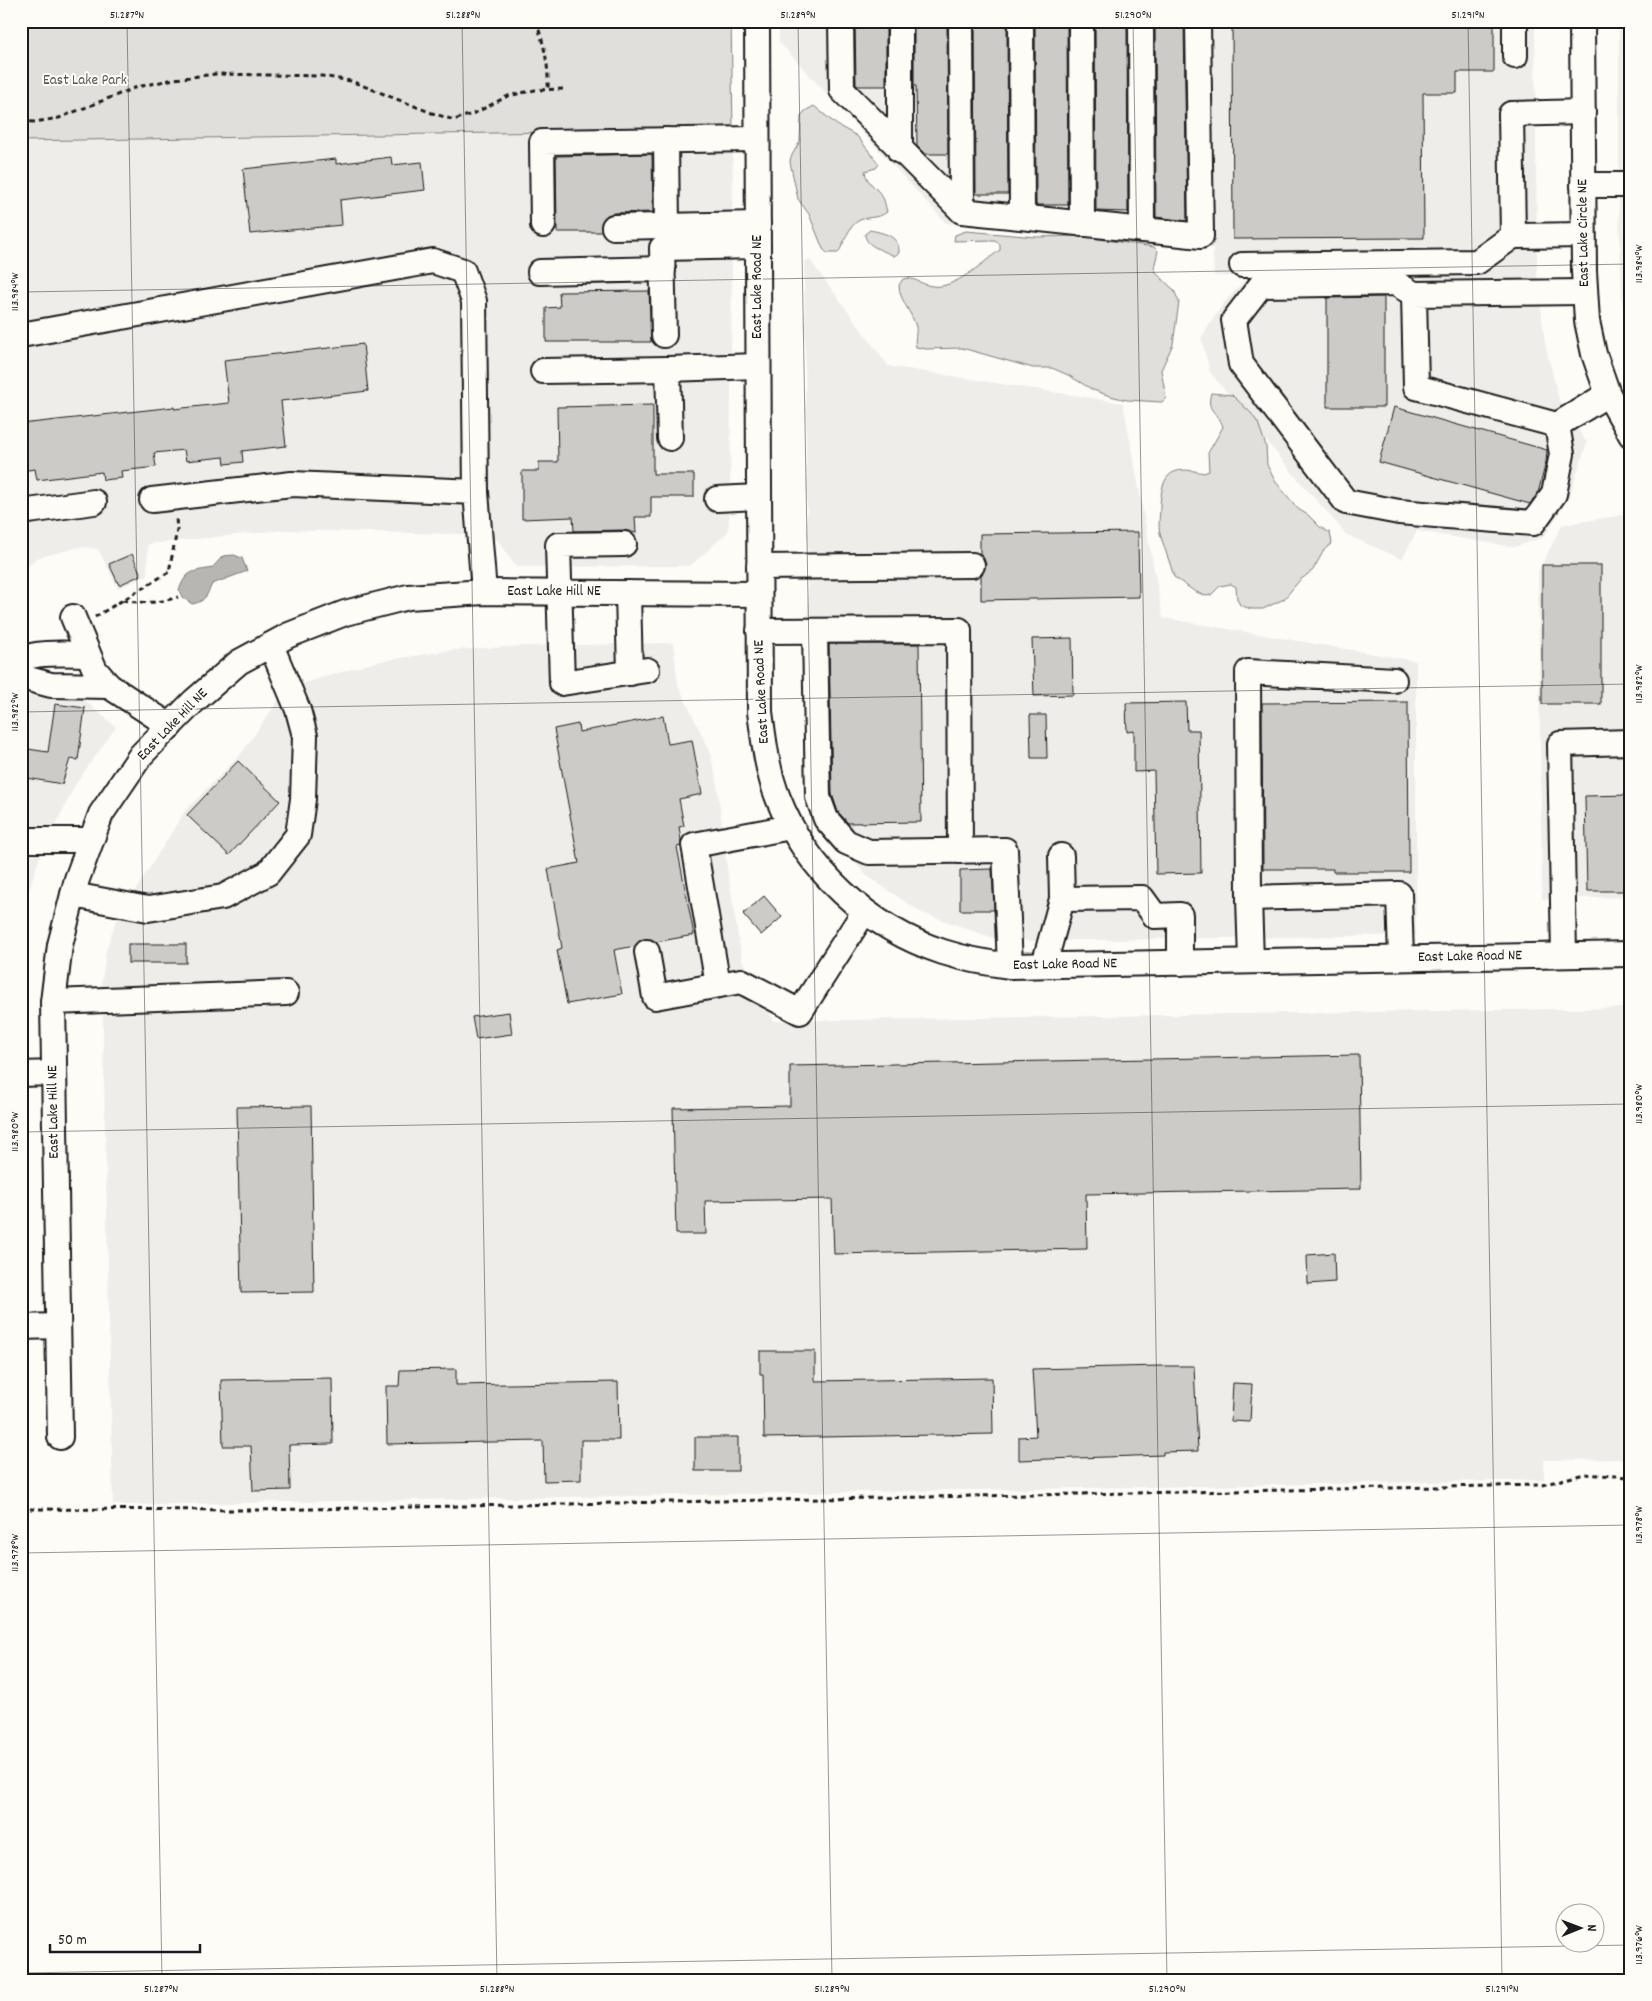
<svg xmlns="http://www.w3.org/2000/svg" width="1652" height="2001" viewBox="0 0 1652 2001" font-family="Dekko,sans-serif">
<rect width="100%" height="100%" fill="#fdfcf7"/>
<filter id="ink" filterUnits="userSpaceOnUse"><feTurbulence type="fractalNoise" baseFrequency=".02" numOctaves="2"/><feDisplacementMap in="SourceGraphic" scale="10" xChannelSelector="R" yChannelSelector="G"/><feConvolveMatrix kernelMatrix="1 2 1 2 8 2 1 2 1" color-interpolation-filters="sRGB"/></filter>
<g filter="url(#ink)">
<!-- built -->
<g fill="#eeede9">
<path d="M779 21H1535L1537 273 1545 344 1559 400 1587 443 1569 497 1544 537 1514 547 1417 531 1402 559 1347 535 1296 477 1210 372 1201 338 1222 305 1249 276H1214L1213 248 946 223 779 42Z"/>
<path d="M1622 21H1631V340L1622 303 1619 210V25Z"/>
<path d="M733 129 730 508 728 532 690 566 516 567 498 540 457 534 283 530 148 544 147 576 118 588 98 549 80 547 36 558 21 573V141Z"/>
<path d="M810 260 888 366 1123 403 1163 618 1416 661V935L1031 941 996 939 920 912 866 875 827 832 810 797 804 261Z"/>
<path d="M1628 514 1631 517V897L1542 899 1538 572 1562 525Z"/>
<path d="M673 643 678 685 710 752 717 783 726 861 742 960 774 1021 1631 1008V1459L1544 1460V1480L113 1505 102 981 106 951 115 923 185 811 241 754 280 698 301 684 376 662 452 650 525 646Z"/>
<path d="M21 647 116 727 75 785 39 859 28 894 21 936Z"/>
</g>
<!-- green -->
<g fill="#e0dfdb" stroke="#7e7e7c">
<path d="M21 21H731L733 129 21 141Z"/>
<path d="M814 106 837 125 857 136 879 164 876 168 865 171C866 184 879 188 884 200 885 203 886 208 887 212 878 219 869 216 860 220 849 224 844 244 838 253H827L823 249 809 214 798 199 790 162 791 157 800 141 801 116 805 111Z"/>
<path d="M870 230C884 233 900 236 899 253L894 256C884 250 865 247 865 234Z"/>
<path d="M966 231 1036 237 1078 236 1154 247 1158 251 1154 268 1157 274 1174 290 1179 302 1173 344 1161 370 1166 398 1162 402 1127 400 1110 396 1093 390 1068 375 1052 368H1033L962 348 926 349 916 347C914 340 917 333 916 327 912 312 899 300 899 285L903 279C913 276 922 285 932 286 954 290 983 262 1000 250V244L995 240 954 241 955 235Z"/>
<path d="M1211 393 1232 395 1251 413 1258 423 1266 446 1267 465 1275 481 1298 509 1308 515 1320 527 1330 533 1332 543 1324 550 1313 570 1299 581 1284 599 1263 609H1251L1240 605 1237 599 1236 587 1231 584 1220 586 1211 595 1206 596 1194 591 1174 577C1170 562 1164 548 1160 533 1158 525 1160 514 1160 506 1162 473 1171 465 1204 473L1209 471 1208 453 1223 427C1219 412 1205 412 1211 393Z"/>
</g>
<!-- water -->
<path fill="#b7b6b2" stroke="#797876" d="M234 555 242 558 247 571 212 584C207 595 205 602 192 604L182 597 179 590C187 569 193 572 212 568L223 556Z"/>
<!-- building -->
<g fill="#cccbc8" stroke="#1c1c1c">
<path d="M855 21H886V86H858L856 85Z"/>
<path d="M914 21H947L948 154H925L917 146 916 86H914Z"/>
<path d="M975 21H1007L1008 194H976Z"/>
<path d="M1035 21H1067L1068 205H1036Z"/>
<path d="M1095 21H1127L1128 212 1096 211Z"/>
<path d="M1155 21H1184L1187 221 1156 217Z"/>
<path d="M1232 21H1494V72H1457V93H1423L1424 238 1233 239Z"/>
<path d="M652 154 653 212 614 213 607 215 602 221 601 232H557L556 156Z"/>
<path d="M391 157 392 165 422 162 425 190 340 200 342 225 250 234 243 169 336 159V164Z"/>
<path d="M649 291 651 342H546V308L560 307 559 292Z"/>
<path d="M1384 297V407H1327V298Z"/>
<path d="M363 344 368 391 281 401 286 446 242 451 243 462 225 464 224 457 186 461 184 450 154 453 156 467 121 471 122 478 103 480 102 472 37 480 35 469 21 471V424L174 407V409L229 403 224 360Z"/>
<path d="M653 405V474H694V497H651V517H635L636 533 624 530 574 531 573 517 522 519V471H539V462H558L557 407Z"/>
<path d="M1394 407 1547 450 1546 462 1538 493 1530 504 1379 462Z"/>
<path d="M1138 532 1139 597 981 600V575L984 571 986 564 980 554V534Z"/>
<path d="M132 554 141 575 119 585 109 564Z"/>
<rect x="1542" y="565" width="59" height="139"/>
<path d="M1072 638 1073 695 1034 696 1032 639Z"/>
<path d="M829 644H919L921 822 848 823 838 812 832 794Z"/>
<path d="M1186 702 1187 730H1199L1201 873 1156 874 1154 771 1134 772V731L1127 732 1126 703Z"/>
<path d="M1408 702 1409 872H1333V869H1263L1262 703Z"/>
<path d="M55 704 85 708 78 760 70 759 62 784 21 777V748L48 752Z"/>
<path d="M1030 715H1046L1047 758H1031Z"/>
<path d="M663 716 668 744 692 740 702 794 679 799 684 826 679 827 681 840V846L677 847 694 935 656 942 651 939H644L635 946 614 950 622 994 567 1004 557 950 562 948 548 869 579 863 554 729 578 724 579 732Z"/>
<path d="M238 761 280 801 229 855 187 815Z"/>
<path d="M1631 795V891H1587L1585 796Z"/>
<path d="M992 869 994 910H960V870Z"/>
<path d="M764 896 782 917 761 935 743 914Z"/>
<rect x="128" y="944" width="58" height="19"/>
<path d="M509 1012 512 1034 476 1039 472 1017Z"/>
<path d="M1359 1055 1361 1189 1086 1194 1087 1249 834 1254 832 1199 705 1201 706 1234H676L673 1108 790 1106V1066Z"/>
<path d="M311 1106 314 1292 241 1293 237 1107Z"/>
<path d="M1334 1253 1335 1282 1308 1284 1307 1255Z"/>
<path d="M760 1351H815V1381L992 1378 993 1434 764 1438 763 1374H760Z"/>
<path d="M1161 1366H1194L1198 1451 1163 1452V1455L1019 1460V1437L1036 1436 1032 1369Z"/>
<path d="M456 1369V1385L618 1382 619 1440H581V1480L544 1481 543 1441 387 1444 386 1386H399L400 1370Z"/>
<path d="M332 1378 333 1444 289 1445 290 1490 253 1491 251 1446H223L221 1380Z"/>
<path d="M1233 1383 1252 1384 1250 1422 1231 1421Z"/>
<rect x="695" y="1437" width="43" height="34"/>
</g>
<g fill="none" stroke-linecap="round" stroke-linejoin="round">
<!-- minor casing -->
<g stroke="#1c1c1c" stroke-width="28">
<g id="minor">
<path d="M757 21 760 712C764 741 767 771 778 798 806 870 869 928 943 952 965 959 987 963 1010 966L1631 954"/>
<path d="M841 21 842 90 962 211 1201 236 1198 21"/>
<path d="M900 21V151"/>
<path d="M961 21 962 211"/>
<path d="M1021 21 1022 217"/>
<path d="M1081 21 1082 224"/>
<path d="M1141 21 1142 230"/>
<path d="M1515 21V56"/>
<path d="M1582 21 1584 271 1587 321 1594 354 1608 394 1631 435"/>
<path d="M1583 112 1511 114 1513 236 1583 235"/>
<path d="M666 140 667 226"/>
<path d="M1583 185H1631"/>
<path d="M543 225 542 142 757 139"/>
<path d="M614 227 758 224"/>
<path d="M1242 265 1477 262 1513 236"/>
<path d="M540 272 663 269"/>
<path d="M1584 292 1414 294 1416 387 1557 425 1608 394"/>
<path d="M1414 294 1395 283 1261 285 1234 320 1241 364 1346 502 1399 512 1533 523 1554 494 1562 454 1557 425"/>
<path d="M21 335 433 261 463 271 474 301 476 492"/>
<path d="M664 335 662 248 758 246"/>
<path d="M543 371 668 369"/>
<path d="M670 438 668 369 758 366"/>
<path d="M717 499 758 497"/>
<path d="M152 500 292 484 476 492 484 592"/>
<path d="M21 512 94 502"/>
<path d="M624 544 558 545 562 683 647 670"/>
<path d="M759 567 972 565"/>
<path d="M628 593 630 673"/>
<path d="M73 617 95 670 109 686 170 726"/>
<path d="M759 631 959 630 960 851"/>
<path d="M815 632 818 797 826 819 846 842 869 852 1005 850 1010 966"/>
<path d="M21 660C34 651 71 654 87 654"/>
<path d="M21 677 51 685 109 686"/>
<path d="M21 840H91"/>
<path d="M73 895 148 909 223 897 268 873 298 835 303 799 305 736 298 710 271 645"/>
<path d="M1249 898 1248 672 1394 680"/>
<path d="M1062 899 1142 898 1155 916 1180 915V963"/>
<path d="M647 952 655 997 741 981 800 1012 864 912"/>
<path d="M1564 955 1560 744 1631 742"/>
<path d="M1251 961 1249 898 1399 894 1401 958"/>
<path d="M1044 965 1062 899 1061 856"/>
<path d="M718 985 694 845 791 827"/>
<path d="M53 1002 286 993"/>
<path d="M21 1074 54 1073"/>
<path d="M21 1327 58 1326"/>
<path d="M60 1437 53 1002 60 945 77 879 101 814 141 755 194 701 239 662 289 635 345 613 408 597 484 592 759 594"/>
</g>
</g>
<!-- path -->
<g stroke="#1c1c1c" stroke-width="3" stroke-dasharray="5 4" stroke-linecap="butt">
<path d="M536 21C544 44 549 65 548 89"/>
<path d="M21 121 35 122 59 118 137 87 174 79 216 74 322 76 351 81 432 113 454 120 475 113 508 96 535 90 564 89"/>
<path d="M123 600C142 604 159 603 178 597"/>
<path d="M95 617 169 572 177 530 176 518"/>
<path d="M21 1509 257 1510 1542 1485 1584 1474 1631 1477"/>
</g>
<!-- minor -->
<use href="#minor" stroke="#fdfcf7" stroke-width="24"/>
</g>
</g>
<!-- ticks -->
<path fill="none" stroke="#1c1c1c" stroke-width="1" stroke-opacity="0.45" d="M127 21 162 1980M462 21 497 1980M798 21 832 1980M1133 21 1167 1980M1468 21 1502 1980M21 292 1631 264M21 712 1631 684M21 1132 1631 1104M21 1553 1631 1525M21 1973 1631 1945"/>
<g text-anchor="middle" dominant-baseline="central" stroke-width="4" stroke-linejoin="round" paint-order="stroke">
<!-- park labels -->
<g font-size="15" fill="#575655" stroke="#fdfcf7">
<text x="85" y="81">East Lake Park</text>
</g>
<!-- street labels -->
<g font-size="15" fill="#1c1c1c" stroke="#fdfcf7">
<text transform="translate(1584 233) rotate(-91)">East Lake Circle NE</text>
<text transform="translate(758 287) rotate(-90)">East Lake Road NE</text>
<text x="554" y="592">East Lake Hill NE</text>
<text transform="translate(762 692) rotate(-93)">East Lake Road NE</text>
<text transform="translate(173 725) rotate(-46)">East Lake Hill NE</text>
<text transform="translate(1470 957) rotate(-1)">East Lake Road NE</text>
<text transform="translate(1065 965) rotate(-1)">East Lake Road NE</text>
<text transform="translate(54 1112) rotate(-91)">East Lake Hill NE</text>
</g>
</g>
<!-- margin -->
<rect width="1652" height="2001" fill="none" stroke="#fdfcf7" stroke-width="55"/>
<!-- north arrow -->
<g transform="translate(1580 1928) rotate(89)"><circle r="24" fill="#fdfcf7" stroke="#a3a29f"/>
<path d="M0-4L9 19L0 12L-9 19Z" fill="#1c1c1c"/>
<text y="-8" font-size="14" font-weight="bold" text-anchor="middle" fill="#1c1c1c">N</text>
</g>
<!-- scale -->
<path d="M50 1944v8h150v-8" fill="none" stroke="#1c1c1c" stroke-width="2.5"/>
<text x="58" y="1944" font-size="15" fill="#1c1c1c" stroke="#fdfcf7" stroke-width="4" paint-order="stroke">50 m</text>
<rect x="28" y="28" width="1596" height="1946" fill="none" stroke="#1c1c1c" stroke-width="2"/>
<g font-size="12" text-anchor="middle" fill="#1c1c1c">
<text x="127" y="18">51.287°N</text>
<text x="463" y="18">51.288°N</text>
<text x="798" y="18">51.289°N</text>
<text x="1133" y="18">51.290°N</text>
<text x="1468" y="18">51.291°N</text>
<text transform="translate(1638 264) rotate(-90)" y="4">113.984°W</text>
<text transform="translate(14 292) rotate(-90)" y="4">113.984°W</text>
<text transform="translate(1638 684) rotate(-90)" y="4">113.982°W</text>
<text transform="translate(14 712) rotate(-90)" y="4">113.982°W</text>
<text transform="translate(1638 1104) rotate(-90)" y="4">113.980°W</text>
<text transform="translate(14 1132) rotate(-90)" y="4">113.980°W</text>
<text transform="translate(1638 1525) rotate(-90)" y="4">113.978°W</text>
<text transform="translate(14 1553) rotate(-90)" y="4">113.978°W</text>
<text transform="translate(1638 1945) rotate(-90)" y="4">113.976°W</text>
<text x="161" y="1992">51.287°N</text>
<text x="497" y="1992">51.288°N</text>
<text x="832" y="1992">51.289°N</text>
<text x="1167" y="1992">51.290°N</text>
<text x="1502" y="1992">51.291°N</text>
</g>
</svg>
